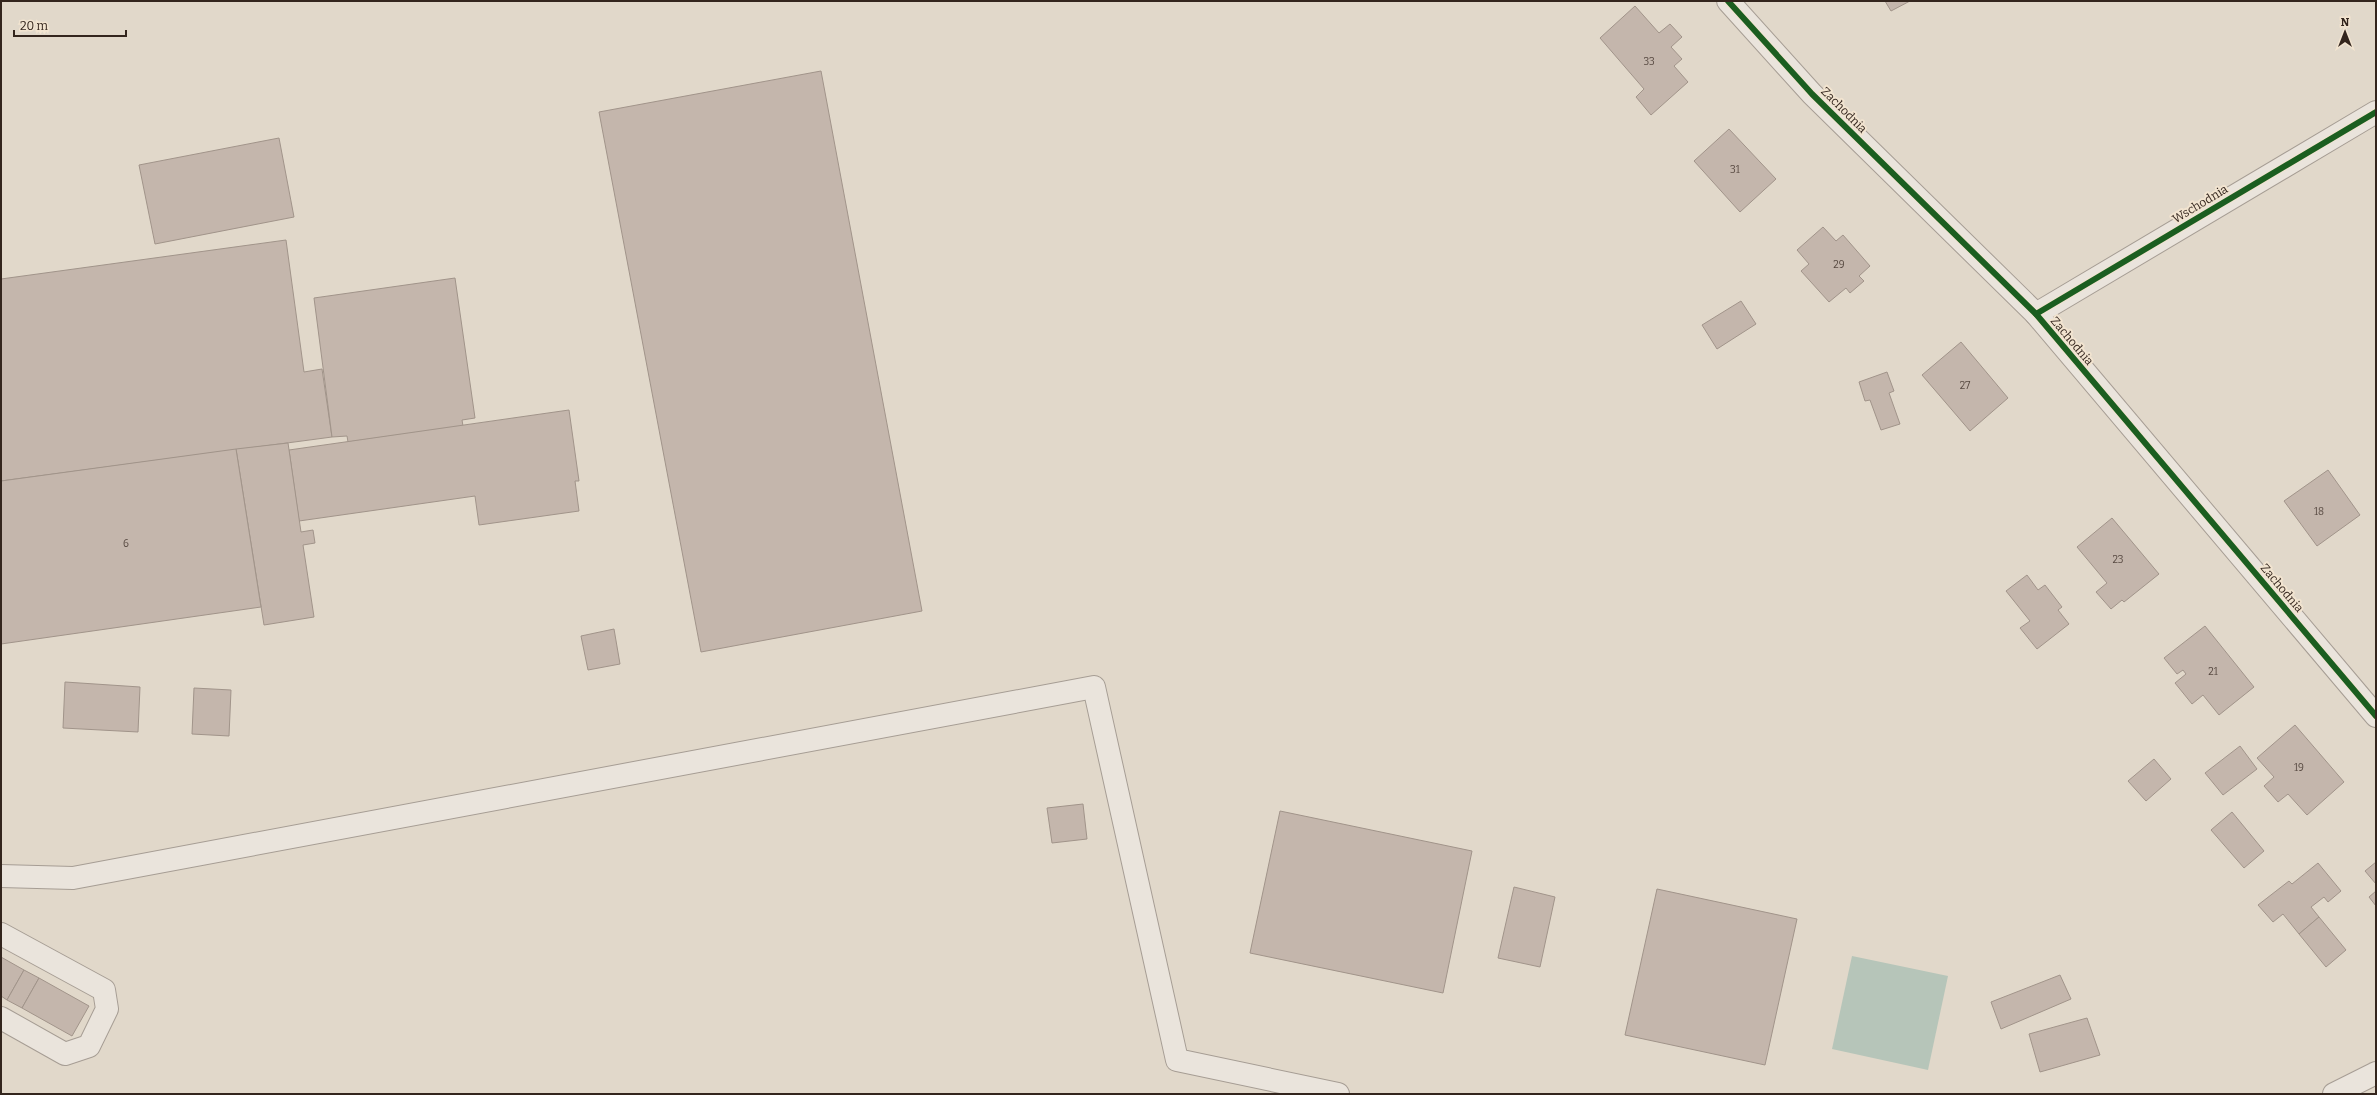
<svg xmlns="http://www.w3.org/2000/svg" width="2377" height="1095" viewBox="0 0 2377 1095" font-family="Bitter,serif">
<rect width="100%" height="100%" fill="#e1d8ca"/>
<!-- water -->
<path fill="#b6c5b9" d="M1852 956 1948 976 1928 1070 1832 1049Z"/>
<!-- building -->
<g fill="#c4b6ac" stroke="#a1948a">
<path d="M1885 1H1910L1891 11Z"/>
<path d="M1635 6 1659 33 1670 24 1682 37 1671 47 1682 59 1674 66 1688 82 1651 115 1636 97 1644 89 1600 38Z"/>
<path d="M821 71 922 611 701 652 599 112Z"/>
<path d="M1729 129 1776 179 1740 212 1694 161Z"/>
<path d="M279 138 294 217 155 244 139 165Z"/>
<path d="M1823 227 1836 241 1843 235 1870 266 1859 276 1864 281 1850 293 1846 288 1829 302 1801 271 1809 264 1797 250Z"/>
<path d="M286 240 304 372 322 369 332 437 1 481V279Z"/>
<path d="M455 278 475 418 462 420 463 426 348 442 347 436 332 437 314 298Z"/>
<path d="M1741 301 1756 324 1717 349 1702 325Z"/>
<path d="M1961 342 2008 398 1970 431 1922 375Z"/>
<path d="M1887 372 1894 391 1889 393 1900 424 1881 430 1870 400 1865 401 1859 382Z"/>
<path d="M569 410 579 481H575L579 511 479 525 475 496 299 521 289 450Z"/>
<path d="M288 443 301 532 313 530 315 543 303 545 314 617 264 625 236 449Z"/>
<path d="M236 449 261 607 1 644V481Z"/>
<path d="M2328 470 2360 515 2317 546 2284 501Z"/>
<path d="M2112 518 2159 574 2124 602 2122 600 2111 609 2096 592 2107 583 2077 547Z"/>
<path d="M2027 575 2038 590 2045 585 2062 607 2058 610 2069 624 2037 649 2020 628 2030 621 2006 591Z"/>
<path d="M2205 626 2254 687 2219 715 2203 695 2192 704 2175 683 2186 674 2183 670 2177 674 2164 658Z"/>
<path d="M614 629 620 664 588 670 581 636Z"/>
<path d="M65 682 140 687 138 732 63 728Z"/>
<path d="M194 688 231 690 229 736 192 734Z"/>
<path d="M2295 725 2344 782 2307 815 2288 794 2278 802 2264 786 2274 777 2257 758Z"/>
<path d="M2240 746 2257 769 2223 795 2205 773Z"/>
<path d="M2154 759 2171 779 2146 801 2128 781Z"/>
<path d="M1083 804 1087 839 1052 843 1047 808Z"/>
<path d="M1280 811 1472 851 1443 993 1250 953Z"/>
<path d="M2232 812 2264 851 2244 868 2211 830Z"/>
<path d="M2376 862V884L2365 871Z"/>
<path d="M2318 863 2341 891 2328 902 2324 897 2311 907 2319 917 2299 934 2283 914 2273 922 2258 905 2289 881 2292 884Z"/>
<path d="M1514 887 1555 897 1540 967 1498 958Z"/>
<path d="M1657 889 1797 919 1765 1065 1625 1035Z"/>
<path d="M2376 891V906L2369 897Z"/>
<path d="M2319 917 2346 950 2326 967 2299 934Z"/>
<path d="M1 957 24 970 7 1000 1 996Z"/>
<path d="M24 970 39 978 22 1008 7 1000Z"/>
<path d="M2060 975 2071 999 2001 1029 1991 1002Z"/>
<path d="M39 978 89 1006 72 1036 22 1008Z"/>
<path d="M2087 1018 2100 1055 2040 1072 2029 1034Z"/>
</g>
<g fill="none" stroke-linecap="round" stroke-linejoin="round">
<!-- minor casing -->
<g stroke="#a69d94" stroke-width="24">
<g id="minor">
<path d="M1728 1 1812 94 2036 314 2376 716"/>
<path d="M2036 314 2376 112"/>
<path d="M1 876 73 878 1094 687 1177 1060 1338 1094"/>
<path d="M1 934 104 990 107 1009 89 1046 65 1054 1 1018"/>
<path d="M2334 1094 2376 1073"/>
</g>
</g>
<!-- minor -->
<use href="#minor" stroke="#eae4dc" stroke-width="22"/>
<!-- cycleway casing -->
<g stroke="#f2e4d0" stroke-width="8">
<g id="cycleway">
<path d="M1728 1 1812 94 2036 314 2376 716"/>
<path d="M2036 314 2376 112"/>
</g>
</g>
<!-- cycleway -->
<use href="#cycleway" stroke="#1b5e20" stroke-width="6"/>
</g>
<g text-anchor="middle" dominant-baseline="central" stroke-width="4" stroke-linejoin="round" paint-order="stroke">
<!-- number labels -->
<g font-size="10" fill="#574941">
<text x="1649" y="62">33</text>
<text x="1735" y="170">31</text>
<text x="1839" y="265">29</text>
<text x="1965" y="386">27</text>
<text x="2319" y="512">18</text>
<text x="126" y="544">6</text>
<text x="2118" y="560">23</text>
<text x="2213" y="672">21</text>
<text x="2299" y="768">19</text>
</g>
<!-- street labels -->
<g font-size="12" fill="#33251d" stroke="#f2e4d0">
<text transform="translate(1844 110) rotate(45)">Zachodnia</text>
<text transform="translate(2200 204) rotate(-31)">Wschodnia</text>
<text transform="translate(2072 341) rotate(50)">Zachodnia</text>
<text transform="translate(2282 588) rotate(50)">Zachodnia</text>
</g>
</g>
<!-- border -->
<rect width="2377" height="1095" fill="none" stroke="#33251d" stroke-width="4"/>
<!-- north arrow -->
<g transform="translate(2345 32)" stroke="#f2e4d0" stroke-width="3" paint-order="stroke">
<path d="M0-3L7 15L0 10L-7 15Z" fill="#33251d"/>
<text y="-6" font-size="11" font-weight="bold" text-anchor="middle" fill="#33251d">N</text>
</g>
<!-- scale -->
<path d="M14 30v6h112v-6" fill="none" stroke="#33251d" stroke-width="2"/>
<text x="20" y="30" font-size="12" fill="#33251d" stroke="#f2e4d0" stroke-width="3" paint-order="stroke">20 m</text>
</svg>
